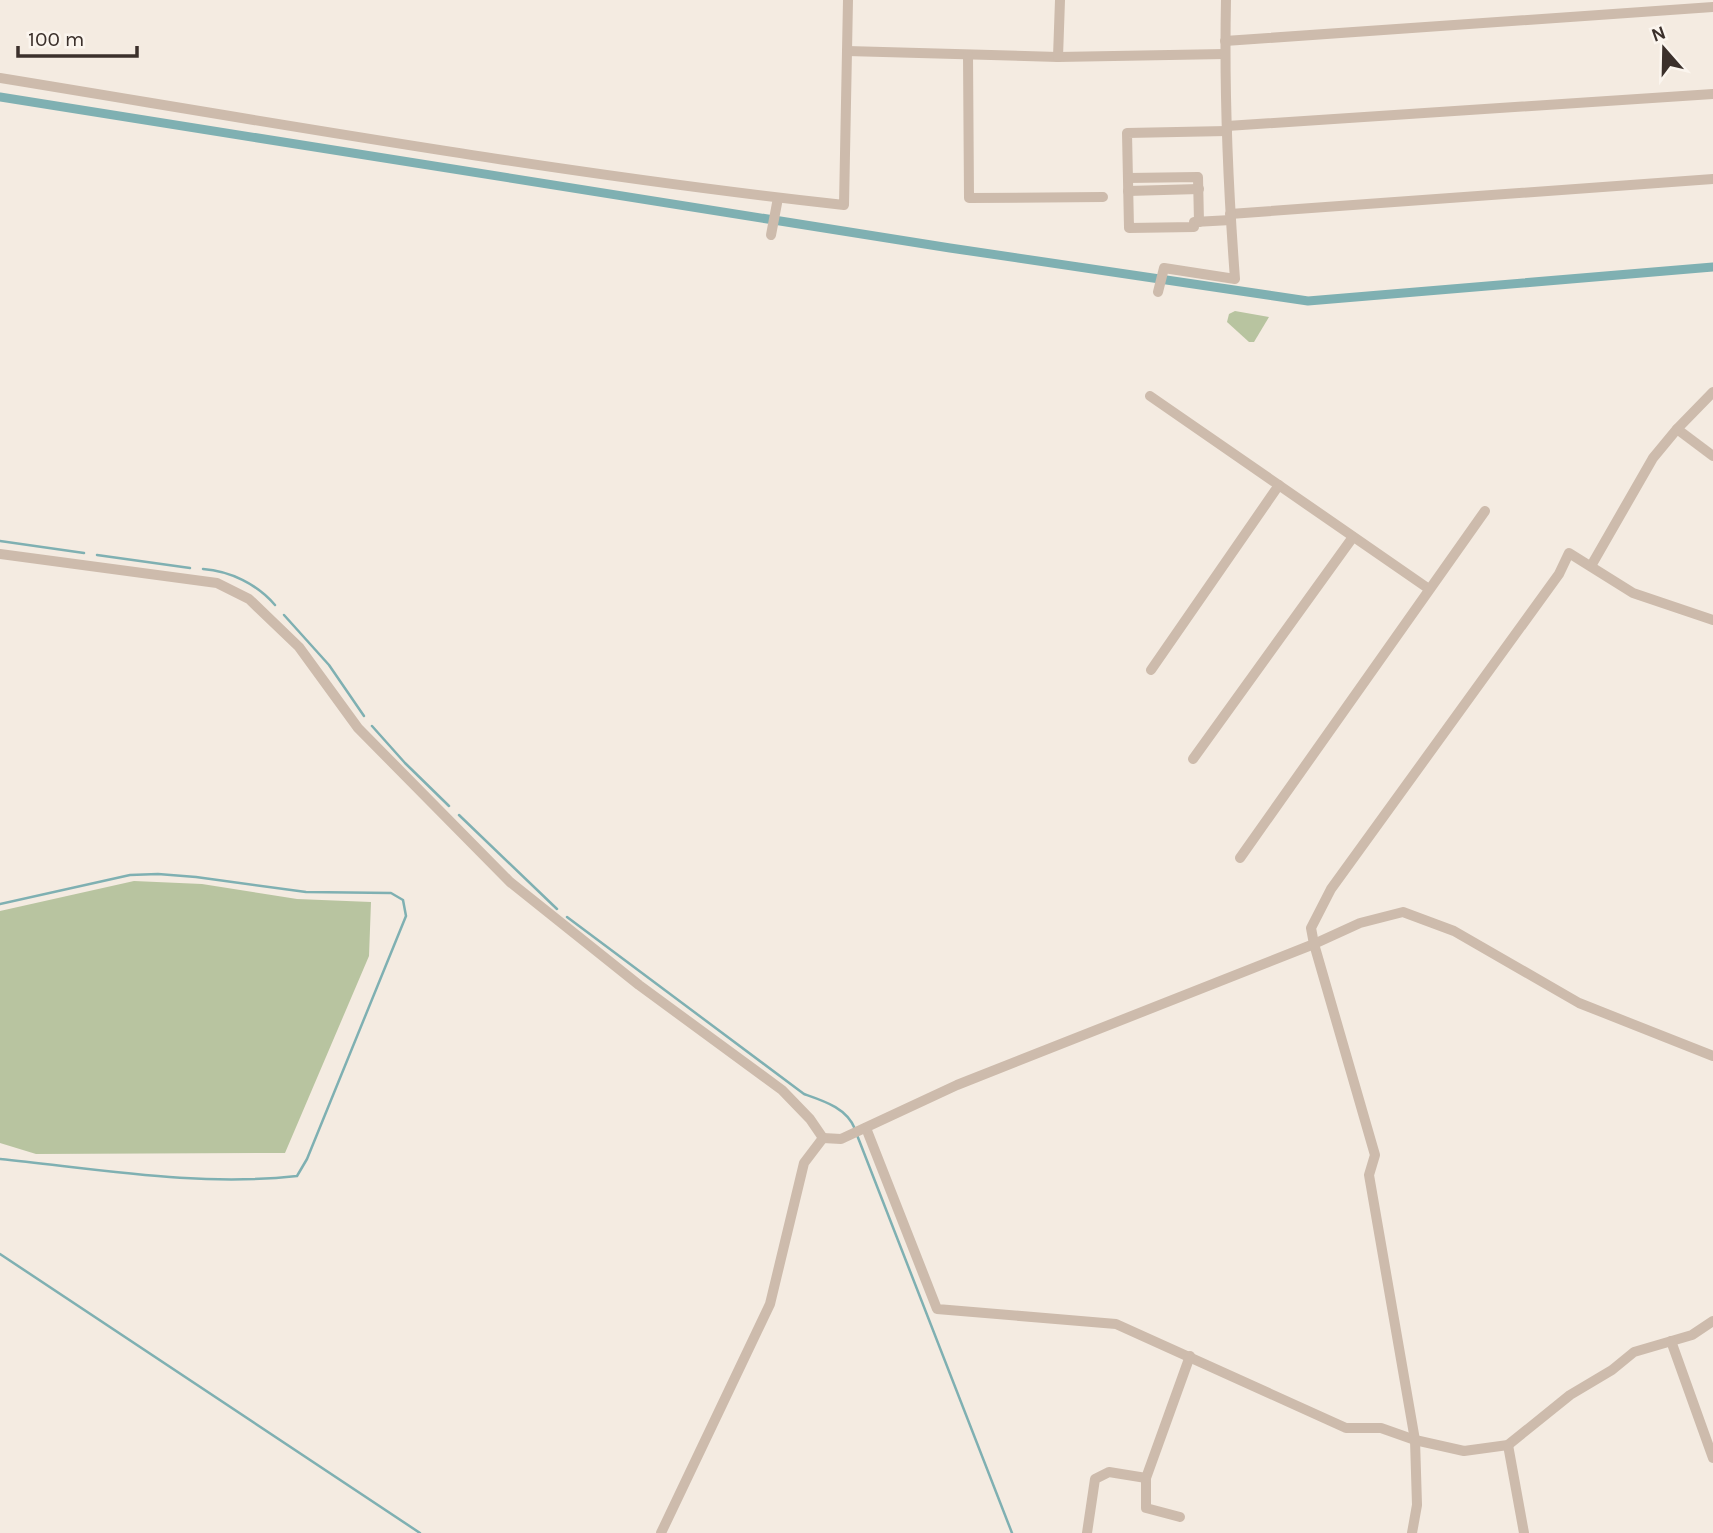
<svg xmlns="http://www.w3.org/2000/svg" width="1713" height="1533" viewBox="0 0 1713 1533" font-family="Karla,sans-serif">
<rect width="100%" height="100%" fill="#f4ebe1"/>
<!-- green -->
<g fill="#b8c4a0">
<path d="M1235 311 1269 317 1254 342H1249L1227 322 1229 314Z"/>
<path d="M134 881 202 884 297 899 371 902 369 956 285 1153 36 1154 0 1143V911Z"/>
</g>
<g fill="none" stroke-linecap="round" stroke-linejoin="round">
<!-- stream -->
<g stroke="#7fb0b2" stroke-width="2.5">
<path d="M0 541 84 553"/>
<path d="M97 555 190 568"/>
<path d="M203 569C230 571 257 584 275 605"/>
<path d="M284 615 329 665 364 716"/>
<path d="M372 726 405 763 449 806"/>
<path d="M459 815 557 909"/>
<path d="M0 904 130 875 158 874 196 877 306 892 391 893 403 900 406 916 307 1159 297 1176C199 1187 98 1169 0 1159"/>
<path d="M567 917 804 1094C824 1101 847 1108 855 1129"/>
<path d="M857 1135 1012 1533"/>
<path d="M0 1254 420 1533"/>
</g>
<!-- canal -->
<path stroke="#7fb0b2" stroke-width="9" d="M0 97 950 248 1308 301 1713 267"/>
<!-- minor -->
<g stroke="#cdbbac" stroke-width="10">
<path d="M1225 41 1713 7"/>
<path d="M847 51 1058 57 1225 54"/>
<path d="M968 55 969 198 1103 197"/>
<path d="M1058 57 1060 0"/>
<path d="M0 78C281 124 561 174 844 205L848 0"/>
<path d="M1227 126 1713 94"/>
<path d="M1227 131 1127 133 1129 228 1194 227V222L1231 220"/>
<path d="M1128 178 1198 177 1199 222"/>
<path d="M1128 191 1199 189"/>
<path d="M1230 214 1713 179"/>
<path d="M771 235 778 198"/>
<path d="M1158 292 1164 268 1235 279C1228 186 1224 93 1226 0"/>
<path d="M1150 396 1429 589"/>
<path d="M1677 429 1713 456"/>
<path d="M0 554 217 583 249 599 299 647 358 728 510 882 639 985 782 1090 810 1119 823 1138"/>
<path d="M1591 566 1653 458 1677 429 1713 392"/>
<path d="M1151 670 1279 485"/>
<path d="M1193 759 1353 537"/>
<path d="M1240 858 1485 511"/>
<path d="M866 1128 937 1309 1116 1324 1346 1428H1381L1415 1440 1464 1451 1508 1445 1570 1395 1612 1370 1634 1352 1692 1335 1713 1321"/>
<path d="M823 1138 841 1139 957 1085 1314 944 1360 923 1403 912 1454 931 1579 1003 1713 1056"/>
<path d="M1671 1341 1713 1458"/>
<path d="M1508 1445 1524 1533"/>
<path d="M1180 1517 1146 1508V1478L1190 1356"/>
<path d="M661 1533 770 1304 804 1163 823 1138"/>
<path d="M1087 1533 1095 1479 1109 1472 1146 1478"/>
<path d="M1412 1533 1417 1505 1415 1440 1369 1175 1375 1155 1314 944 1311 928 1331 889 1559 574 1569 553 1633 593 1713 620"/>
</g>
</g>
<!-- north arrow -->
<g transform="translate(1664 49) rotate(340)" stroke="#fbf5ee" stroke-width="5" paint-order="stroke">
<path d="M0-5L12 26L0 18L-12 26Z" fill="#3b302b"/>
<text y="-10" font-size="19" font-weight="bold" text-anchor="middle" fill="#3b302b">N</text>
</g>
<!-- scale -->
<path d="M18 46v10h119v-10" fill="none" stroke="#3b302b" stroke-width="3.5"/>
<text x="28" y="46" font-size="21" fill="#3b302b" stroke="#fbf5ee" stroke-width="5" paint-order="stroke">100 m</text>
</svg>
